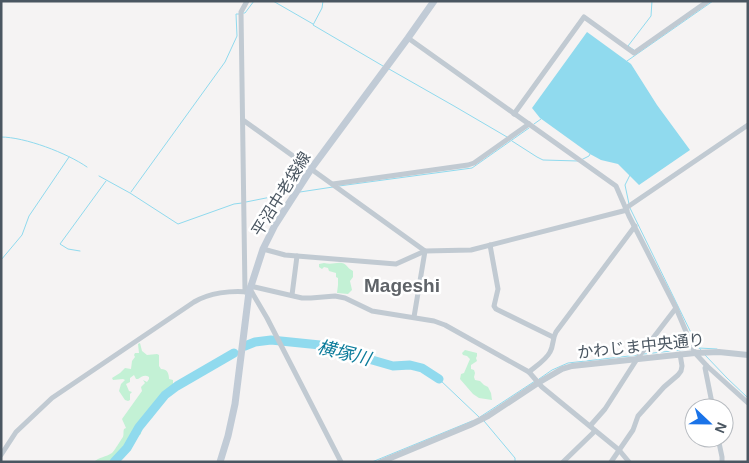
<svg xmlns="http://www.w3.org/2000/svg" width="749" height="463" viewBox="0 0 749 463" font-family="Arial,'Noto Sans JP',sans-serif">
<rect width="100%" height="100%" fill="#f5f3f3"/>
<!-- green -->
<g fill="#c3f1d5">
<path d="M324 263C332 265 336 262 342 263 347 264 347 268 353 271V277L350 281 352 290 348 294 337 293 338 285V278L336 277V273L329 271 328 268 324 267 322 269 319 267V264Z"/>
<path d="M140 343 142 351 147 355 157 354 159 355V366L161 369C167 369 169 373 169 379L173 380V385L175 386V389L171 390V393L161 403 152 418 148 419C145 425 141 426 141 434L135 438 130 447H126L124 450 126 454C118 463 107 462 94 462 99 457 106 457 112 453 113 453 122 438 123 437 124 434 123 431 124 429L126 428 122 419 142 391 141 387 145 383 143 380 147 382 149 379V377C145 374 141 377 138 379H136L134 375 130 378V382L126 384 129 391 132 392 130 394V400L128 401 125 400 119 391 121 384 125 380 123 379 113 380 112 378 120 373 125 368 131 369 132 361 135 357 134 355 135 353H139L138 344Z"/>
<path d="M465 350 477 353V356L476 358 477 361 471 365V369L474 370 475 373 474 377 475 380 480 381 484 385 488 387 491 393 492 400 479 398 473 394 460 379 461 374 464 373 470 359 467 356 463 355 462 353Z"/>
</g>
<!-- water -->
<path fill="#90daee" d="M587 32 631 64 657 105 690 150 639 185 618 164 601 160 590 154 540 118 532 108Z"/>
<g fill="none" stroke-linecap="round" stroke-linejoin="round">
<!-- stream -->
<g stroke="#90daee" stroke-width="1">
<path d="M273 1 313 24"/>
<path d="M323 1 322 8 313 25 383 66"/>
<path d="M243 13H245L254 1"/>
<path d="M634 50 628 46 651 16 652 1"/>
<path d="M627 61 713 1"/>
<path d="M389 69 454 106 507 137"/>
<path d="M534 124 541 119"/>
<path d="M1 137C25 137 67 153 87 167"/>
<path d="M512 141 537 157 543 160 578 161"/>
<path d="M581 160 589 156 590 154"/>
<path d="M99 176 130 193 178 224 234 204 242 203"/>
<path d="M339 186 472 168 529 128"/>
<path d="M131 192 225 62 237 36 236 14H239"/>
<path d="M300 192 333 187"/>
<path d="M246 202 291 193"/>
<path d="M629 204 625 185 630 175"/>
<path d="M630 208 697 345 701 350"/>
<path d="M80 251 68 249 60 244 106 181"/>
<path d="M1 260 22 235 29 216 69 157"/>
<path d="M699 348 717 349"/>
<path d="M644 354 690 349"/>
<path d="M705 355 727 378 748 398"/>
<path d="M439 379 479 417"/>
<path d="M539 379 552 370 568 363 638 355"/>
<path d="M480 417 535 381"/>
<path d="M484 421 515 458V462"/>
<path d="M372 462 472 421"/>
</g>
<!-- river -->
<g stroke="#90daee" stroke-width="9">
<path d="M245 346 255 342 271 340 320 345 393 366 410 365 422 368 439 379"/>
<path d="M114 462 127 448 139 427 165 395 177 386 234 353"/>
</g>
<!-- minor -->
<g stroke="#c1cad2" stroke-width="5">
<path d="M408 38 616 186 629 216 676 308 695 353 707 366 748 403"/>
<path d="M514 114 584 17 634 53 708 1"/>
<path d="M243 120 425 251 414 317"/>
<path d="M333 184 468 165 474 163 529 124"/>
<path d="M626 208 748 125"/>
<path d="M490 245 498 289 494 306 496 309 553 337"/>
<path d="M263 249 285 255 297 256 396 264 425 251 471 250 627 210"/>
<path d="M250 286 302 298H311L335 296 345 298 372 311 434 321 445 325 529 372 542 387 619 450 629 462"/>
<path d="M250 289 267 318 341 462"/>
<path d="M245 292 241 12 247 1"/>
<path d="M292 295 297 256"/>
<path d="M707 366 705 368 713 408"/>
<path d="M529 372C536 366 546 360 550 352 554 345 552 339 556 332L635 226"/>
<path d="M590 426 605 409 637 359 676 308"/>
<path d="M718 438 722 457V462"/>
<path d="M1 455 16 432 52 398 194 302C209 293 231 290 249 292"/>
<path d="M563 462 595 431"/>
<path d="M611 462 633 430 638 416 664 387 678 375 681 371 682 366 680 354"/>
</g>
<!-- tertiary -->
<path stroke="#c1cad2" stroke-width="6" d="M381 462 470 425 488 416 538 383 562 369 572 366 695 353 719 352 748 355"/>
<!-- secondary -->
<path stroke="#c1cbd6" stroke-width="7" d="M220 462 228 436 235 404 249 292 263 249 275 225 311 169 408 38 434 1"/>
</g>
<g text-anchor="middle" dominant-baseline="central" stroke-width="5" stroke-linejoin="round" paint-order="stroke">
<!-- street labels -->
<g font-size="16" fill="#4a5661" stroke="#fff">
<text transform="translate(281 194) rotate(-58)">平沼中老袋線</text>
<text transform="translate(641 346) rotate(-6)">かわじま中央通り</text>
</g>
<!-- water labels -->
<g font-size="18" font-style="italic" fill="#0c7c9b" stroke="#fff">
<text transform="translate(344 353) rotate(14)">横塚川</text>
</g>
<!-- quarter labels -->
<g font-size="19" font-weight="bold" fill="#5f6368" stroke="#fff">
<text x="402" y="285">Mageshi</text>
</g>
</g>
<!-- border -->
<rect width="749" height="463" fill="none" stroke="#4a5661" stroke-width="5"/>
<!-- north arrow -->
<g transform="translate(709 423) rotate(112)"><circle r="24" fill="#ffffff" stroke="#b7bbc0"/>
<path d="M0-4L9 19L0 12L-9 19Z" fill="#1a73e8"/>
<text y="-8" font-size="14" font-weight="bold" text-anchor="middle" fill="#4a5661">N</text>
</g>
</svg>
